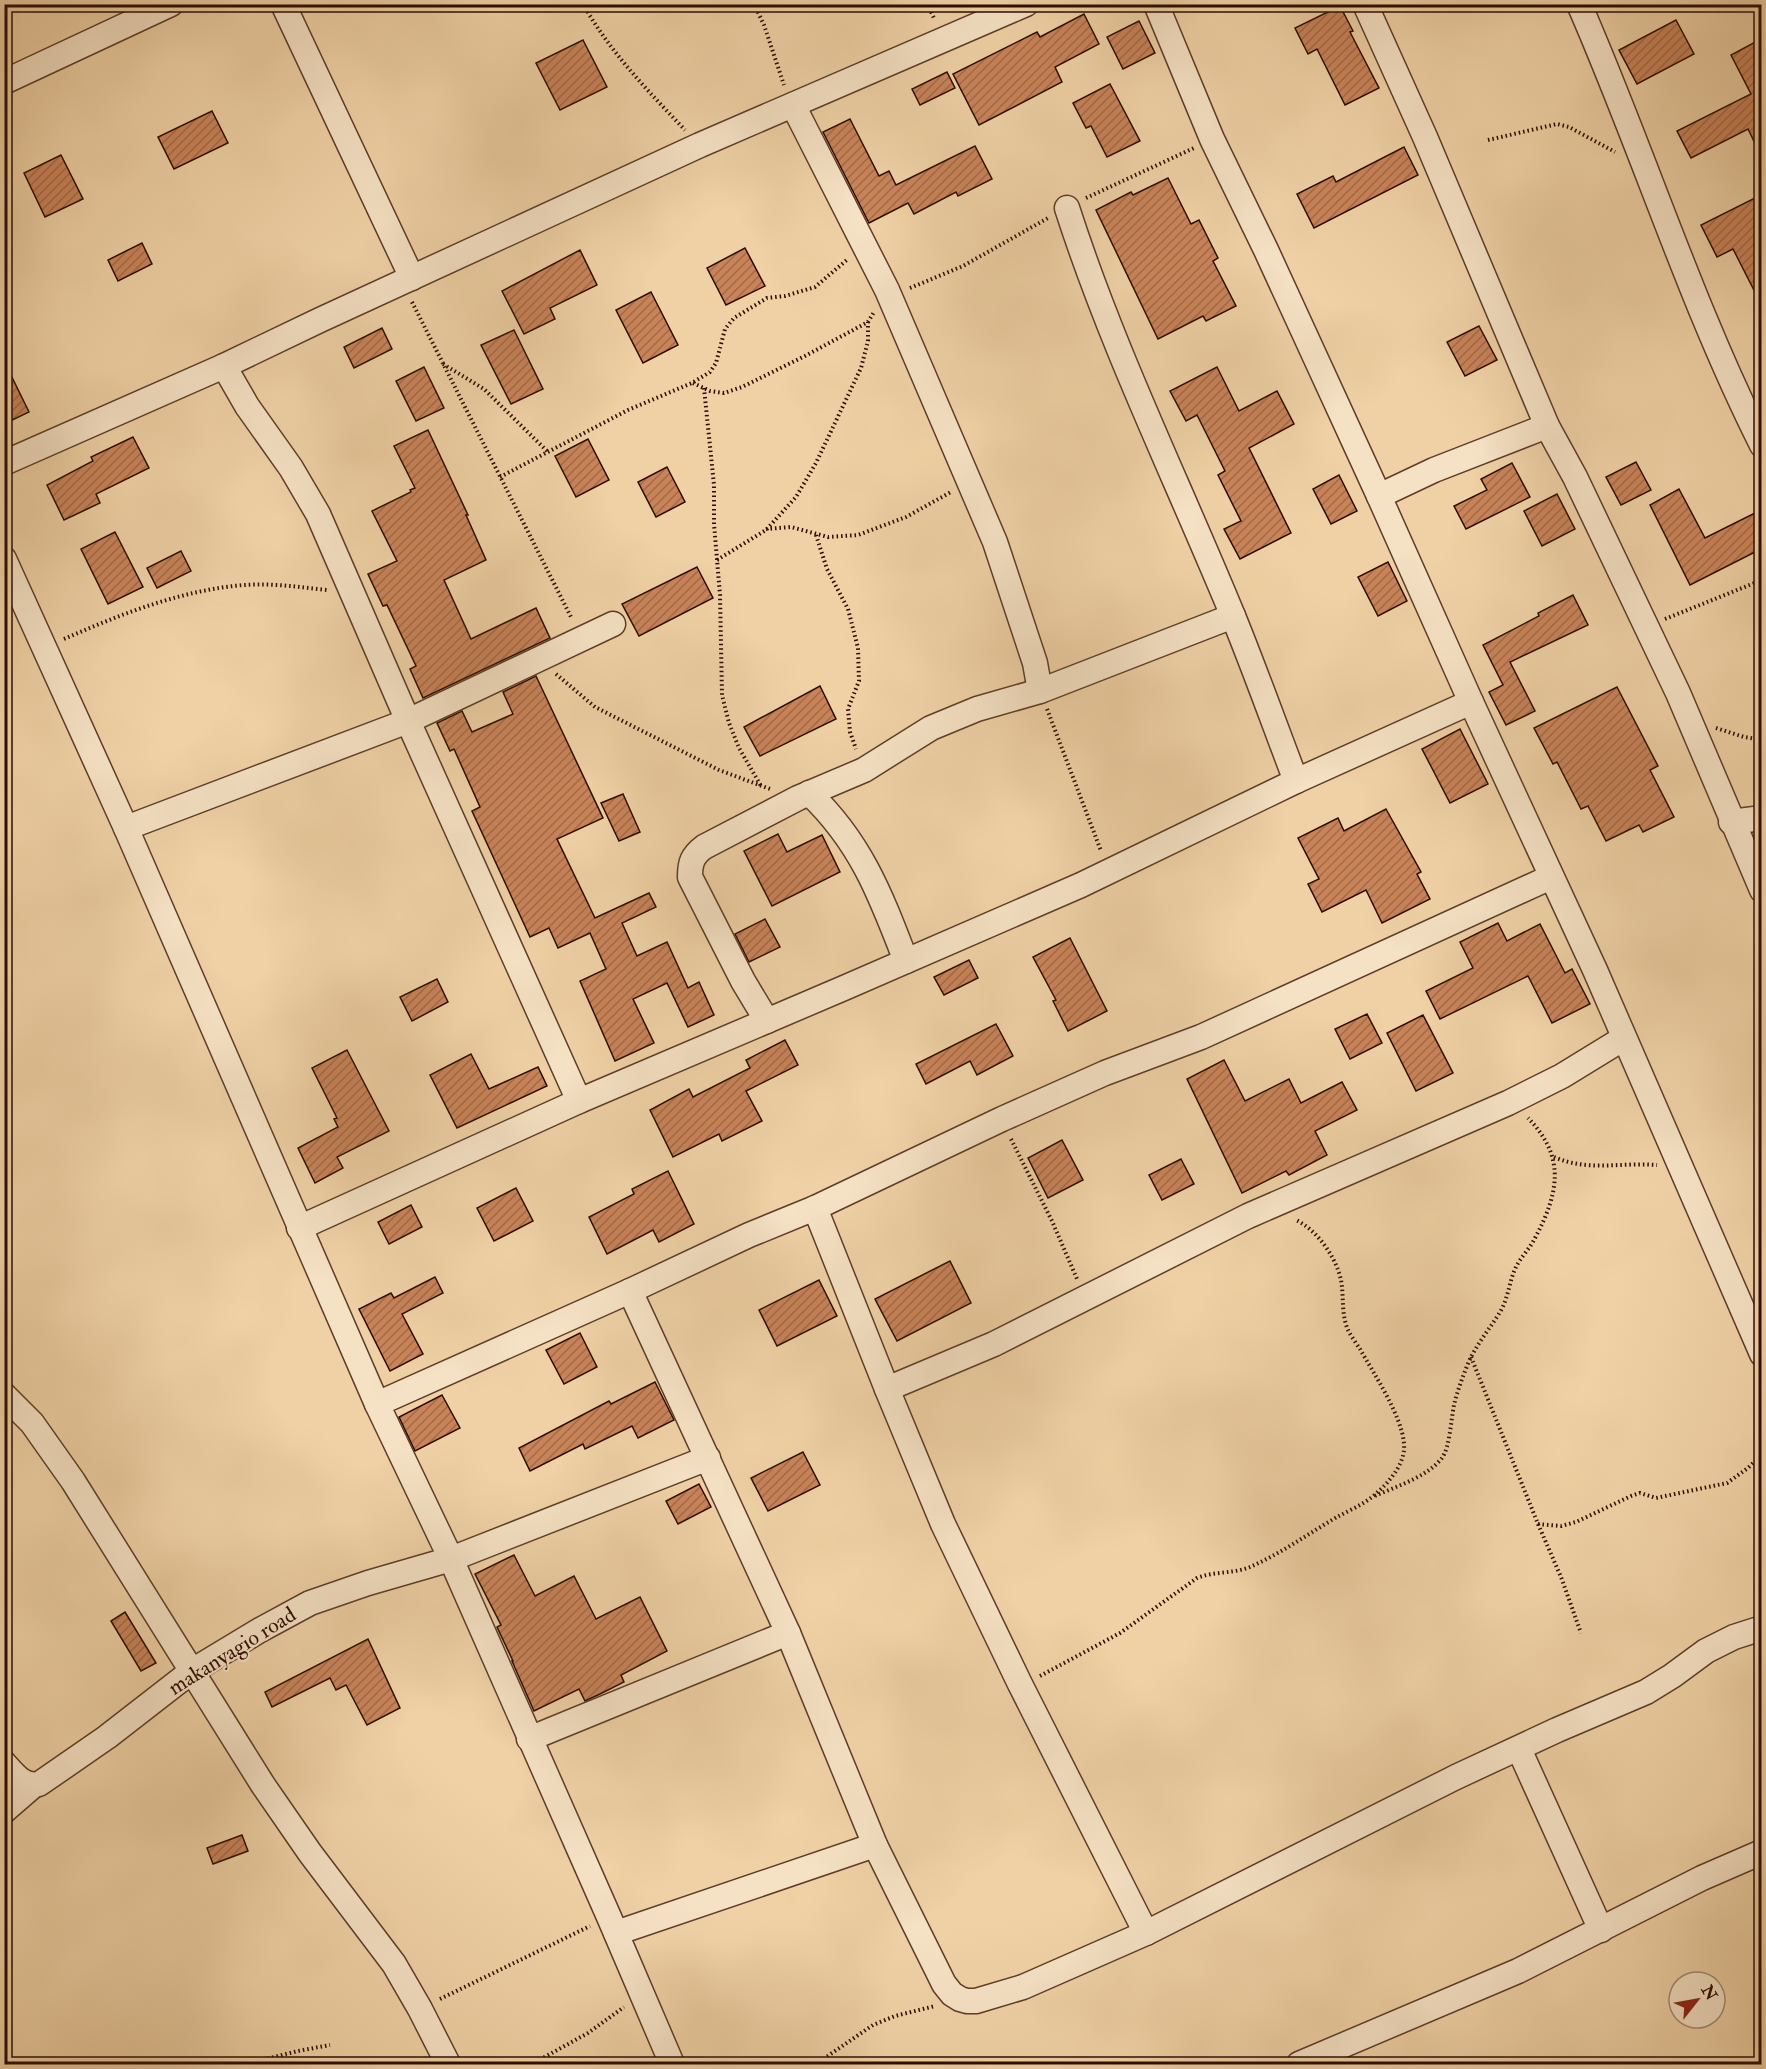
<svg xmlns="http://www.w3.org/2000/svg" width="1766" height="2069" viewBox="0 0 1766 2069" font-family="'IM FELL Double Pica',serif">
<defs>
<pattern id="building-hatch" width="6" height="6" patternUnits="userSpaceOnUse" patternTransform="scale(1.5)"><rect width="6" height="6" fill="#c98359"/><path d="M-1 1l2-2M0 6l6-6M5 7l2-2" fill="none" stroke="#a36a47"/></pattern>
</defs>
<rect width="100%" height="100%" fill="#efd1a5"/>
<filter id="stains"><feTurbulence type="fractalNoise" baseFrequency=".00333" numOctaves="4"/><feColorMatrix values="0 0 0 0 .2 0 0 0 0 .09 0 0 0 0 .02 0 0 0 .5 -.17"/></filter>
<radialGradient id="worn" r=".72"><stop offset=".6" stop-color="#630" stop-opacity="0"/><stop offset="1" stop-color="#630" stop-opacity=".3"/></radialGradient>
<!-- building -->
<g fill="url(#building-hatch)" stroke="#2c0c00" stroke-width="1.5">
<path d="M1340 6 1353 31 1350 32 1379 88 1345 105 1317 49 1308 54 1295 28Z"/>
<path d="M1084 14 1099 44 1055 67 1062 82 979 125 953 74 1037 32 1040 37Z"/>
<path d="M1676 20 1694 54 1637 84 1619 50Z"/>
<path d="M1139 21 1155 53 1123 69 1107 37Z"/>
<path d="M1761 39V156L1748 129 1691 158 1677 131 1751 94 1731 55Z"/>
<path d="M583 40 607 87 560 110 536 63Z"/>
<path d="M947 72 955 88 920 105 912 89Z"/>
<path d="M1110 84 1140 141 1107 157 1091 126 1086 128 1073 103Z"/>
<path d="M212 111 228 143 174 169 158 137Z"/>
<path d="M850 119 879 176 889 171 896 185 975 146 992 179 958 196 956 192 914 214 908 203 869 223 823 132Z"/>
<path d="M1404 147 1418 175 1314 228 1297 194 1333 176 1336 182Z"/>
<path d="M61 155 83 199 45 217 24 173Z"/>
<path d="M1168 178 1191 224 1199 220 1218 258 1213 261 1236 306 1206 321 1203 316 1158 339 1096 210 1131 192 1133 195Z"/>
<path d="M1761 195V304L1733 249 1717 257 1701 225Z"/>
<path d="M142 243 152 264 118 281 108 260Z"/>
<path d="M745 248 765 286 726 305 707 268Z"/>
<path d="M580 250 597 285 550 308 555 319 524 334 502 291Z"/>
<path d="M651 292 678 345 643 363 616 310Z"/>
<path d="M1479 326 1497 360 1465 376 1447 342Z"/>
<path d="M382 328 392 349 354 368 344 347Z"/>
<path d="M514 330 543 389 511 404 481 345Z"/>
<path d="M4 361 29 412 4 424Z"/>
<path d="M424 367 444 408 416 421 396 381Z"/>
<path d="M1217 367 1239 411 1277 391 1294 424 1249 448 1291 533 1240 559 1224 529 1241 521 1218 475 1225 471 1197 415 1186 421 1170 391Z"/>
<path d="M428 430 468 515H466L486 560 444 580 471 639 536 608 550 638 423 698 410 669 416 666 387 605 383 606 368 574 397 561 372 511 411 492 410 490 415 488 394 446Z"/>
<path d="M133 437 149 468 96 494 100 503 64 520 47 485 93 461 91 457Z"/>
<path d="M588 439 609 480 576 497 555 456Z"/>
<path d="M1636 462 1651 490 1621 505 1606 477Z"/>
<path d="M1512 463 1530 497 1466 529 1454 506 1487 490 1481 479Z"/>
<path d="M667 467 685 502 656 517 638 482Z"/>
<path d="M1339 475 1357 511 1331 524 1313 489Z"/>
<path d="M1679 489 1705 538 1761 510V549L1690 585 1650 505Z"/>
<path d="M1557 494 1575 529 1542 546 1524 511Z"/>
<path d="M115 532 143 587 108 604 81 549Z"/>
<path d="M181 551 191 571 157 588 147 568Z"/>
<path d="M1388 562 1407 601 1378 616 1358 577Z"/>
<path d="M697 567 713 598 639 636 622 604Z"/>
<path d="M1573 595 1588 625 1510 662 1535 711 1506 725 1489 692 1503 685 1483 645 1539 616 1538 613Z"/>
<path d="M536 676 603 818 557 839 595 918 649 893 656 907 622 923 637 956 667 942 688 988 699 982 714 1015 688 1027 667 983 633 999 654 1043 615 1061 580 981 606 969 590 933 558 948 549 928 530 937 472 811 480 807 454 749 450 751 437 723 462 711 472 732 513 714 503 692Z"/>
<path d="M820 686 836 719 760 756 744 727Z"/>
<path d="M1617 687 1658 766 1650 770 1674 817 1643 832 1639 825 1606 841 1588 806 1581 809 1557 762 1553 764 1534 728Z"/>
<path d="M1460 729 1488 784 1450 803 1422 749Z"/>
<path d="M623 794 640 832 619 841 601 803Z"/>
<path d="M1386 809 1421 872 1417 874 1430 899 1382 923 1366 890 1322 912 1308 884 1319 879 1298 838 1338 818 1344 831Z"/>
<path d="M778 834 787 852 822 835 840 872 772 906 744 851Z"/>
<path d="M765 919 780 947 749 962 735 934Z"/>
<path d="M1498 923 1507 941 1540 924 1565 973 1572 969 1590 1004 1552 1023 1528 976 1440 1019 1426 991 1473 968 1460 942Z"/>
<path d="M1070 938 1107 1011 1068 1031 1053 1001 1056 1000 1033 957Z"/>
<path d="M969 960 978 978 944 995 934 977Z"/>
<path d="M437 979 448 1002 412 1021 400 997Z"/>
<path d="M1367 1014 1382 1043 1350 1059 1335 1029Z"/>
<path d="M1423 1015 1453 1073 1416 1091 1387 1033Z"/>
<path d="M996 1024 1013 1056 977 1075 970 1061 926 1084 916 1064Z"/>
<path d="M785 1040 798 1065 746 1091 762 1121 722 1141 719 1134 673 1157 650 1110 689 1089 693 1097 750 1068 746 1060Z"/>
<path d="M347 1050 389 1131 337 1157 343 1168 315 1183 298 1148 338 1127 334 1119 337 1118 312 1068Z"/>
<path d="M471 1054 489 1089 538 1067 547 1086 457 1128 430 1075Z"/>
<path d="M1224 1060 1245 1101 1289 1079 1301 1103 1342 1082 1357 1110 1315 1131 1327 1155 1289 1175 1286 1171 1242 1193 1187 1079Z"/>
<path d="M1062 1140 1083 1180 1048 1198 1028 1158Z"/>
<path d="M1181 1159 1194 1184 1162 1200 1149 1175Z"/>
<path d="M668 1171 694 1224 659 1242 653 1230 607 1254 589 1217 634 1194 632 1189Z"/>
<path d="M516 1188 533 1221 494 1241 477 1208Z"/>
<path d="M411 1205 422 1227 389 1244 378 1222Z"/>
<path d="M950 1261 971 1303 897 1341 875 1299Z"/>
<path d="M435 1277 443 1293 402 1314 423 1354 390 1371 359 1309 391 1293 394 1298Z"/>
<path d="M819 1280 837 1316 777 1346 759 1310Z"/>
<path d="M580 1333 597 1367 564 1384 546 1350Z"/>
<path d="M655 1382 674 1420 638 1438 632 1426 585 1449 583 1444 530 1471 519 1448 609 1401 611 1404Z"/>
<path d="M442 1395 460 1428 415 1451 399 1417Z"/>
<path d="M803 1452 820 1485 768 1511 751 1478Z"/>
<path d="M699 1484 711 1507 678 1524 666 1501Z"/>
<path d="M514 1555 535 1596 574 1576 596 1619 640 1597 667 1651 621 1675 624 1682 600 1694 585 1701 579 1689 534 1711 512 1661H513L497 1627 501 1625 475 1574Z"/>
<path d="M125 1612 156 1663 141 1671 111 1621Z"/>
<path d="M368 1639 400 1708 367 1725 346 1685 336 1690 330 1678 272 1707 265 1692Z"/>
<path d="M242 1835 248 1851 213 1864 207 1848Z"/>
</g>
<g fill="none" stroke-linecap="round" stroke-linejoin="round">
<!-- minor casing -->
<g stroke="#5d3d29" stroke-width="27">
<g id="minor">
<path d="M283 4 412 278"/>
<path d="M1156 4 1212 139 1266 250 1379 496 1471 702 1595 970 1762 1354"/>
<path d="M1365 4 1425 137 1547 426 1575 477 1678 693 1762 890"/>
<path d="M1579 4C1643 150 1690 302 1762 445"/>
<path d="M4 82 171 4"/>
<path d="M793 105 887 290 995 542 1035 663 1040 691"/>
<path d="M1067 208C1112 348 1177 480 1233 616 1255 670 1275 726 1296 781"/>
<path d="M224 366 247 406 291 468 318 514 408 721 579 1101"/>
<path d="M4 463 224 366 320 320 700 145 1026 4"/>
<path d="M1379 496 1434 470 1547 426"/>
<path d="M4 559 126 828 377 1404 451 1559 609 1917 672 2064"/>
<path d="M809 793C861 842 881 896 906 961"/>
<path d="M1731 822 1762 818"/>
<path d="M126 828 408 721 613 624"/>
<path d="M767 1021 743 981 690 877C690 863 692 856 704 847L798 798 864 770 931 728 977 709 1040 691 1233 616"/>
<path d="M815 1208 887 1389 943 1524 1019 1682 1146 1933"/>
<path d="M299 1228 579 1101 844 988 1081 885 1296 781 1471 702"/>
<path d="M630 1291 788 1633 875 1845 944 1984 952 1994 960 1999 967 2001H976L1023 1987 1146 1933 1456 1777 1557 1730 1646 1692 1672 1676 1706 1651 1734 1637 1762 1628"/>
<path d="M887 1389 994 1344 1248 1216 1508 1103 1562 1076 1624 1038"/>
<path d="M4 1395 32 1423 73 1481 263 1785 310 1853 394 1964 420 2009 448 2064"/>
<path d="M377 1404 630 1291 749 1235 815 1208 1002 1119 1105 1073 1201 1037 1551 877"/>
<path d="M529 1739 788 1633"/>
<path d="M1519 1749 1601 1930"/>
<path d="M4 1763C14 1774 23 1787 39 1784L107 1737 192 1671 260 1630 310 1603 368 1583 451 1559 708 1458"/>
<path d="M4 1811 34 1785"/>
<path d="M616 1933 875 1845"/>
<path d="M1299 2064 1518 1971 1702 1878 1762 1852"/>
</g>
</g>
<!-- path -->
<g stroke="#2c0c00" stroke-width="4" stroke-dasharray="1.5 3" stroke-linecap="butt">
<path d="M583 4C610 52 648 91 685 130"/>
<path d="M754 4 764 25 784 85"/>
<path d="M927 4 935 20"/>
<path d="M1488 140 1557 124 1569 127 1615 152"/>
<path d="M1086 198 1194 148"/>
<path d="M910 288 963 266 1048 218"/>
<path d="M412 302 572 619"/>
<path d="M443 364 484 389 548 452"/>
<path d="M693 383 710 391 724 393 742 387 805 356 868 322 874 312"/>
<path d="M704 388 714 485V524L720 595 722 695 729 723 739 748 761 786"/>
<path d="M500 477 628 410 692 383 710 372 716 363 725 329 734 318 767 298 785 296 815 287 848 259"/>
<path d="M766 529 791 527 828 537 858 535 906 517 951 492"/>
<path d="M816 535 827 569 848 609 858 648 859 681 848 709 850 732 856 749"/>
<path d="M717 560 766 530 796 497 816 463 861 368 868 341V322"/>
<path d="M1665 619 1762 580"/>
<path d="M64 639C121 614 182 590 244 585 272 583 299 587 327 590"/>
<path d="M556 674 595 707 719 770 770 789"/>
<path d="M1047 709 1101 851"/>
<path d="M1716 728 1744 737 1762 740"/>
<path d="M1011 1139 1052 1221 1077 1279"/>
<path d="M1554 1157C1588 1172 1621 1162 1657 1165"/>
<path d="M1471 1357 1538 1524 1561 1577 1581 1633"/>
<path d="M1375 1496C1397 1486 1427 1477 1442 1458 1450 1447 1451 1419 1454 1405 1457 1392 1462 1379 1467 1366 1475 1346 1489 1330 1500 1312 1509 1297 1509 1280 1517 1265 1522 1256 1530 1248 1535 1238 1559 1193 1566 1157 1528 1118"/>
<path d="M1538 1524 1561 1526 1576 1522 1631 1496 1640 1493 1656 1498 1727 1483 1748 1468 1762 1454"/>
<path d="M1040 1676 1120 1633 1197 1578C1214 1571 1233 1574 1250 1567 1280 1554 1308 1534 1337 1517 1348 1511 1362 1505 1372 1497 1387 1485 1406 1464 1404 1444 1402 1416 1374 1374 1360 1349 1356 1343 1351 1336 1348 1330 1341 1314 1344 1296 1341 1280 1336 1257 1317 1230 1296 1220"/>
<path d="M440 1999 590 1926"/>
<path d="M246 2064 298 2051 330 2045"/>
<path d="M532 2064 588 2033 624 2007"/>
<path d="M816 2064 873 2025 895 2016 935 2006"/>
</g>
<!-- minor -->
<use href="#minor" stroke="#f5e1c4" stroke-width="24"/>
</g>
<g text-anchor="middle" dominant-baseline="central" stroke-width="4.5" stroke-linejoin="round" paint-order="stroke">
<!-- street labels -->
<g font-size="22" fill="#2c0c00" stroke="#f5e1c4">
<text transform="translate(232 1651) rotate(-32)">makanyagio road</text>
</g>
</g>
<!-- margin -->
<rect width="1766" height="2069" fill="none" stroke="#efd1a5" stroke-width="24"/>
<rect x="6" y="6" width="1754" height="2057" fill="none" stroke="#2c0c00" stroke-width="3"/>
<rect x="12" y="12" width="1742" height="2045" fill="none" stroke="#2c0c00" stroke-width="1.5"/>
<!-- north arrow -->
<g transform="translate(1697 2000) rotate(59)"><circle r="28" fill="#f5e1c4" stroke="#a58c76" stroke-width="1.5"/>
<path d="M0-4.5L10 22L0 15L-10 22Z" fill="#8f2418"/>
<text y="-9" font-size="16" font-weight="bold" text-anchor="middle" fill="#2c0c00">N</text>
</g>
<rect width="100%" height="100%" filter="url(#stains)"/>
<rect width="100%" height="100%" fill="url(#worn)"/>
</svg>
